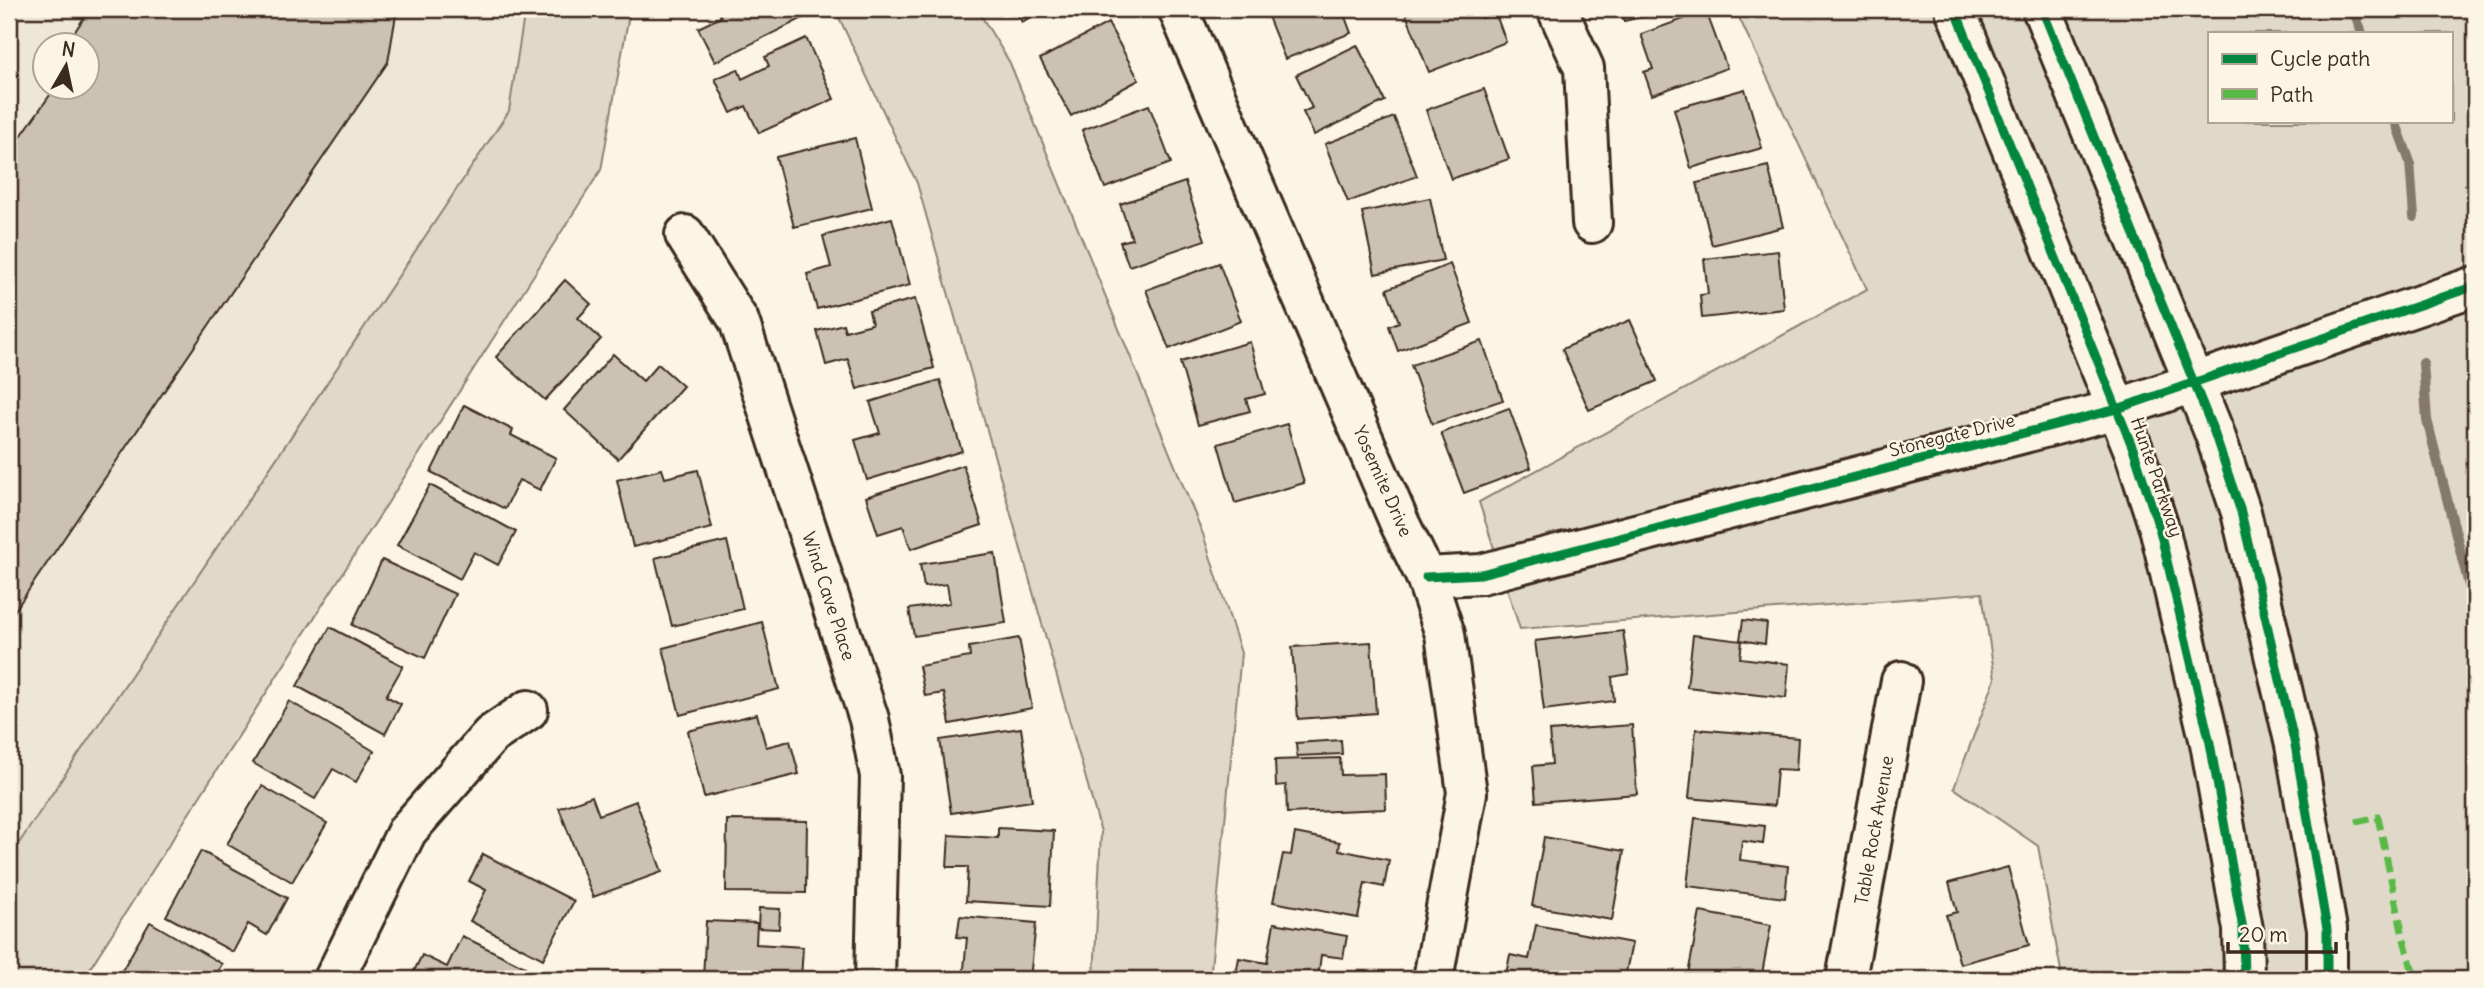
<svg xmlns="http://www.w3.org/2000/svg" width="2484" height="988" viewBox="0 0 2484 988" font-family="Delius,sans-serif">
<rect width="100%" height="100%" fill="#fcf5e5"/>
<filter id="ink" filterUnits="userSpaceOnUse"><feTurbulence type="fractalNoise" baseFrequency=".0143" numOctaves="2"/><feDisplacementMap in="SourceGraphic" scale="14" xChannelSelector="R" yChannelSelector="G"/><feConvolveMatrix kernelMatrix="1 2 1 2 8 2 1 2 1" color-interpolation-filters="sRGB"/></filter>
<g filter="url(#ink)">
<!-- built -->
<path fill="#eee6d6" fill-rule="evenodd" d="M9 9H525L509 110 9 858ZM46 46H88V88H46Z"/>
<!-- green -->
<g fill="#e0d8c8" stroke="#8e8173" stroke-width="2" fill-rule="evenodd">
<path d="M525 9H630L601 170 83 979H9V858L509 111Z"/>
<path d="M835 9H977L1010 63 1203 534 1241 653 1210 979H1094L1101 832 917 183Z"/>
<path d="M1735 9H2475V979H2060L2061 971 2038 846 1954 788 1995 679 1982 593 1520 629 1479 502 1867 289ZM2209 33H2451V121H2209Z"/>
</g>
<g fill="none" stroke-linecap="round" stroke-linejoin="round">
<!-- stream -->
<g stroke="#85796b" stroke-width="10">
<path d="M2353 9 2362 33"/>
<path d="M2395 121 2410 162 2414 217"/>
<path d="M2423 363 2427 420 2475 609"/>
</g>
</g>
<!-- building -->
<g fill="#ccc2b3" stroke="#3b2a1e" stroke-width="2">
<path d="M90 9H397L388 62 9 619V153L55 88H88V46H65Z"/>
<path d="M717 9H799L803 18 715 62 698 28 721 17Z"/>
<path d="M1014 9H1043L1022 22Z"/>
<path d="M1265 9H1342L1351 33 1285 59Z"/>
<path d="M1418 9H1478L1482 18 1495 12 1506 42 1429 72 1406 14Z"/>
<path d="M1622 9H1676L1624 21Z"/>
<path d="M1706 11 1727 68 1652 95 1644 72 1653 69 1641 34Z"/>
<path d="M1108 23 1139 80 1071 116 1040 59Z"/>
<path d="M806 38 834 99 759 133 746 106 731 113 715 79 738 69 742 79 769 66 765 57Z"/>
<path d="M1357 45 1385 101 1314 135 1303 112 1312 108 1296 75Z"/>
<path d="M1484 89 1509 159 1451 179 1426 110Z"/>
<path d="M1745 89 1762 148 1691 168 1674 109Z"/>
<path d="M1149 105 1171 163 1105 188 1082 130Z"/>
<path d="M1394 117 1417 176 1348 202 1325 144Z"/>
<path d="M855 138 872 208 794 227 776 157Z"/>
<path d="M1768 166 1783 227 1712 245 1697 183Z"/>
<path d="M1185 182 1205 240 1129 266 1120 242 1132 239 1120 204Z"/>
<path d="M1430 198 1443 260 1375 274 1362 212Z"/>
<path d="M892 218 910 285 817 309 807 274 831 267 823 236Z"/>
<path d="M1778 251 1784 309 1702 318 1700 295 1708 294 1704 259Z"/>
<path d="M1219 263 1241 321 1169 349 1146 290Z"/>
<path d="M1450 264 1472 323 1398 351 1389 326 1399 322 1387 289Z"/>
<path d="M565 280 591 304 578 318 601 339 545 400 496 357Z"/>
<path d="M915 299 934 368 857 389 848 359 826 365 817 331 843 324 845 331 872 324 869 311Z"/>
<path d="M1630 320 1657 381 1589 410 1562 349Z"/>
<path d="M1482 341 1503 400 1432 424 1411 365Z"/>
<path d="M1250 342 1265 394 1246 399 1250 411 1198 425 1180 362Z"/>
<path d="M613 354 643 381 658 364 683 386 618 459 564 410Z"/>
<path d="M940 380 962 451 867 480 855 440 880 433 870 402Z"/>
<path d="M464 405 513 430 511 435 556 458 540 490 519 480 505 509 431 472Z"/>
<path d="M1509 408 1531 468 1464 493 1441 433Z"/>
<path d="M1287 424 1304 483 1235 503 1218 444Z"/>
<path d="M963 465 982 525 911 549 903 526 878 534 866 497Z"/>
<path d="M662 469 665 478 698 470 712 528 633 547 617 480Z"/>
<path d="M430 485 516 532 498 565 474 552 460 579 397 545Z"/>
<path d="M727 541 743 609 672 626 655 558Z"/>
<path d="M995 553 1006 623 914 636 909 609 950 603 947 584 924 587 920 564Z"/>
<path d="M382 560 455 594 425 658 352 625Z"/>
<path d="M1743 620 1767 623 1765 644 1740 640Z"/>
<path d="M762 622 779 689 680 715 663 648Z"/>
<path d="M330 627 403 666 386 696 401 704 385 734 297 686Z"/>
<path d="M1623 631 1629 674 1612 677 1614 701 1544 710 1535 641Z"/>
<path d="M1693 635 1742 641 1740 658 1789 664 1786 698 1687 687Z"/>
<path d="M1019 638 1032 708 950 724 944 693 925 696 919 666 970 657 969 647Z"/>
<path d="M1371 642 1376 713 1298 719 1292 647Z"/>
<path d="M289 701 374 751 356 782 333 769 315 799 253 763Z"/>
<path d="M757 714 766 747 790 741 799 774 704 797 688 731Z"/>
<path d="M1632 725 1637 794 1536 802 1533 766 1552 764 1549 731Z"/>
<path d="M1021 728 1032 801 951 813 940 740Z"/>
<path d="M1696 729 1798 738 1796 770 1777 769 1774 806 1689 798Z"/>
<path d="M1341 740 1342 754 1297 756 1296 743Z"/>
<path d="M1340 758 1341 775 1385 774 1386 809 1287 813 1286 785 1276 786 1275 760Z"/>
<path d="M262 786 327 823 292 882 227 844Z"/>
<path d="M592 796 599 815 636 801 662 872 593 897 559 808Z"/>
<path d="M1695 818 1765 826 1763 844 1742 841 1740 860 1788 866 1785 898 1687 886Z"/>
<path d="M727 820 807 821 806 893 726 892Z"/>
<path d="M998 828 1054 831 1050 906 966 901 968 867H947L949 835 998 838Z"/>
<path d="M1295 833 1340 842 1339 850 1389 860 1384 887 1365 883 1358 918 1273 902 1283 854 1291 855Z"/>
<path d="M1544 837 1624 851 1612 920 1532 906Z"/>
<path d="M201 851 287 898 267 935 248 924 233 952 166 916Z"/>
<path d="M483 854 574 901 543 959 470 921 486 890 469 881Z"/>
<path d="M2008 867 2029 945 1960 964 1946 915 1957 912 1949 883Z"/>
<path d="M759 908 780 909 779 929 758 928Z"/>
<path d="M1700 912 1771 925 1761 979H1687Z"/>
<path d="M960 916 1036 923 1030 979H963L967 938 957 937Z"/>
<path d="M706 921 757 923 756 944 803 947 801 979 703 978Z"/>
<path d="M150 922 222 964 213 979H117Z"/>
<path d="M1274 923 1347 936 1343 958 1321 955 1319 971 1365 979H1235L1239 958 1267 963Z"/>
<path d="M1536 925 1632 943 1625 977 1612 974 1611 979H1505L1510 955 1529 959Z"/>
<path d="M462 936 525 967 519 979H410L422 955 447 967Z"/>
</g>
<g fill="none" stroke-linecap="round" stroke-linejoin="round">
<!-- minor casing -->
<g stroke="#3b2a1e" stroke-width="44">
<g id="minor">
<path d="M1178 9 1400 524 1426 577 1445 634 1467 793 1433 979"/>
<path d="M1557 9 1584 68 1592 223"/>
<path d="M685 235 739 321 869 719 880 776 875 979"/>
<path d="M334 979 407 831 491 735 528 710"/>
<path d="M1846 979 1901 681"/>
</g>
</g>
<!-- tertiary casing -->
<g stroke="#3b2a1e" stroke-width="44">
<path id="tertiary" d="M1426 577 1481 574 2117 409 2475 286"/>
</g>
<!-- secondary casing -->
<g stroke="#3b2a1e" stroke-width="44">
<g id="secondary">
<path d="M1955 9 2134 451 2160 531 2210 743 2243 929 2244 979"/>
<path d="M2042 9 2214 432 2241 512 2295 745 2327 929V979"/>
</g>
</g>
<!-- path -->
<path stroke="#3b2a1e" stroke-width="4.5" stroke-dasharray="2 5" stroke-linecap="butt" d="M2465 186 2475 183"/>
<!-- minor -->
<use href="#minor" stroke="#fcf5e5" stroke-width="38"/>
<!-- tertiary -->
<use href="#tertiary" stroke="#fcf5e5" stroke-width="38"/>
<!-- secondary -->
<use href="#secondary" stroke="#fcf5e5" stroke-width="38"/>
<!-- quiet -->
<path stroke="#58b947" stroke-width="7" stroke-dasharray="14 7" stroke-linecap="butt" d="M2356 822 2378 817 2403 936 2415 979"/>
<!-- cycleway casing -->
<g stroke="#fcf5e5" stroke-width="13">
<g id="cycleway">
<path d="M1955 9 2134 451 2160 531 2210 743 2243 929 2244 979"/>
<path d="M2042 9 2214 432 2241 512 2295 745 2327 929V979"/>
<path d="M1426 577 1481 574 2117 409 2475 286"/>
</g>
</g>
<!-- cycleway -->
<use href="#cycleway" stroke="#00873e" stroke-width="9"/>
</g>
</g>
<g text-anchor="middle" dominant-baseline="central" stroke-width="5" stroke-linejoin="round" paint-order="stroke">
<!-- street labels -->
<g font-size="18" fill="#3b2a1e" stroke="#fcf5e5">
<text transform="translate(1952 435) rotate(-14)">Stonegate Drive</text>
<text transform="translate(2157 477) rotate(71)">Hunte Parkway</text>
<text transform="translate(1383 481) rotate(66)">Yosemite Drive</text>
<text transform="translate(829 596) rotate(72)">Wind Cave Place</text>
<text transform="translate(1874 830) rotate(-80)">Table Rock Avenue</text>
</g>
</g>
<!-- margin -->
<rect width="2484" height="988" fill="none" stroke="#fcf5e5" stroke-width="35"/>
<rect x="18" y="18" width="2449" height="953" fill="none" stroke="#3b2a1e" stroke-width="2.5" filter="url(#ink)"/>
<!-- legend -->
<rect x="2208" y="32" width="245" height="91" fill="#fcf5e5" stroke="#afa495" stroke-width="2"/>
<rect x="2222" y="54" width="35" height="10" fill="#00873e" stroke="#afa495" stroke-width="2"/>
<text x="2270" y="66" font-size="21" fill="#3b2a1e">Cycle path</text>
<rect x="2222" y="89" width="35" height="10" fill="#58b947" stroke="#afa495" stroke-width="2"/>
<text x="2270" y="102" font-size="21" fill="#3b2a1e">Path</text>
<!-- north arrow -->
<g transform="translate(66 66) rotate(9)"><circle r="33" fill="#fcf5e5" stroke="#afa495" stroke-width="2"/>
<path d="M0-5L12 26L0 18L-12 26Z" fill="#3b2a1e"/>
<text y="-10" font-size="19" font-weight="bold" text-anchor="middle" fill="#3b2a1e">N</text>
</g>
<!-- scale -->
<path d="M2228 942v10h108v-10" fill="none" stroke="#3b2a1e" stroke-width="3.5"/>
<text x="2239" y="942" font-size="21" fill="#3b2a1e" stroke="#fcf5e5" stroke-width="5" paint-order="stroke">20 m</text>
</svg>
